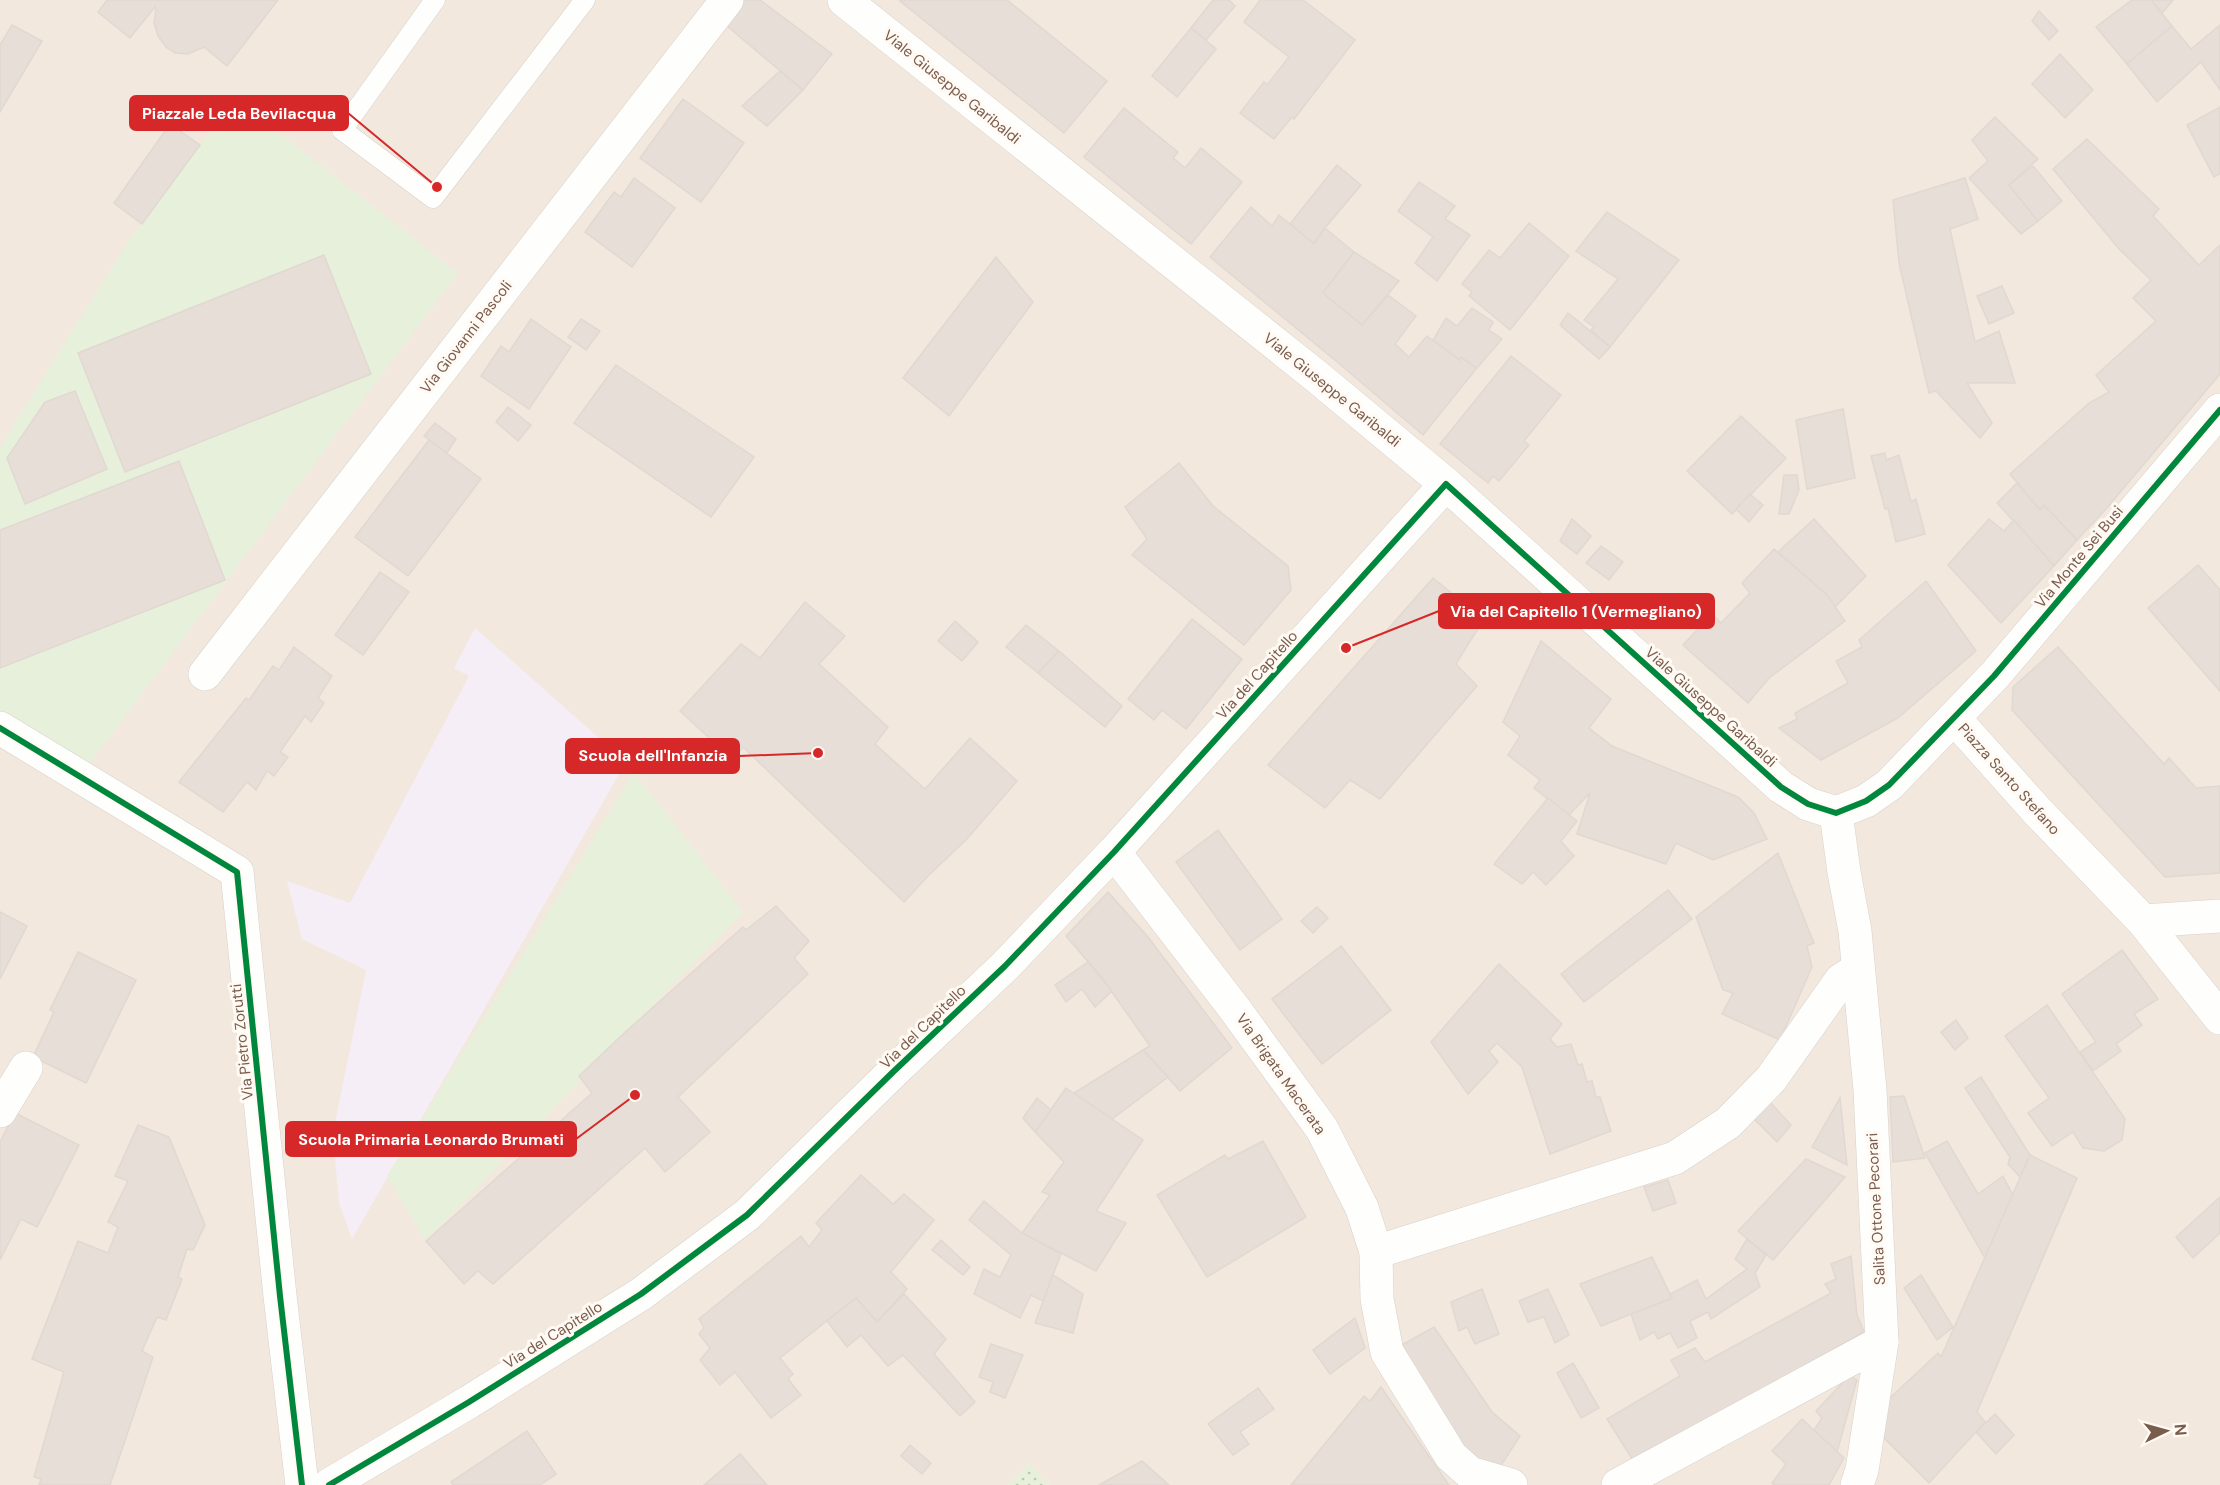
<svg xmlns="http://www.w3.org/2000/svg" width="2220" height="1485" viewBox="0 0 2220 1485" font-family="'DM Sans',sans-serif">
<defs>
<pattern id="grass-dots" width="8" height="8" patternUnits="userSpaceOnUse" patternTransform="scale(1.5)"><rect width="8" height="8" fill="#e7f0db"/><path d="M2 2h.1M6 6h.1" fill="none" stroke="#c0c6b4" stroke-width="1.8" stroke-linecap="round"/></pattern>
</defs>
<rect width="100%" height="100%" fill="#f9f5f0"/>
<!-- residential -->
<path fill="#f2e8de" d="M0 0H2220V1485H1049L1028 1464 1008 1485H0Z"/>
<!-- education -->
<path fill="#f6eef6" d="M475 628 626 762 352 1239 339 1203 333 1133 366 970 302 939 287 881 350 903 469 676 454 668Z"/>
<!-- grass -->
<path fill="url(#grass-dots)" d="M1028 1463 1049 1485H1008L1028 1464Z"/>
<!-- garden -->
<g fill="#e7f0db">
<path d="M240 102 458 273 84 771 0 721V447L129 240 200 144Z"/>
<path d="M634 772 743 912 426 1241 387 1176Z"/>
</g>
<!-- building -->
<g fill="#e6ded7" stroke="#e2d8d2" stroke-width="1.5">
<path d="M107 0H278L227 66 204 47 188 54 175 53 166 47 158 36 154 23 156 9 155 7 130 38 98 12Z"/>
<path d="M737 0H760L832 54 803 90 721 21Z"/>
<path d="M904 0H1007L1107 81 1064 133 900 1Z"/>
<path d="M1213 0H1229L1235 6 1206 40 1191 28Z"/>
<path d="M1260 0H1303L1355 40 1294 119 1292 117 1274 139 1240 113 1264 82 1267 85 1289 57 1244 22Z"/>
<path d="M2132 0H2151L2172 26 2127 64 2096 27Z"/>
<path d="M2151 0H2173L2162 13Z"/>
<path d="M2039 11 2058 31 2049 40 2032 21Z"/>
<path d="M12 25 42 41 0 112V45Z"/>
<path d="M2220 25V90L2201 62 2157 102 2127 64 2172 26 2191 49Z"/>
<path d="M1191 28 1216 49 1177 97 1152 76Z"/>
<path d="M2060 54 2093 90 2065 118 2032 84Z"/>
<path d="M780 71 803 90 767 126 742 106Z"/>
<path d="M683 99 744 143 701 202 640 158Z"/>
<path d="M2220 107V174L2214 177 2187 125Z"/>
<path d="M1124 108 1178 152 1173 158 1185 168 1201 148 1242 182 1191 244 1084 157Z"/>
<path d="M1995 117 2038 159 2009 185 2038 221 2021 234 1969 178 1988 161 1972 140Z"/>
<path d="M170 124 200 145 142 224 114 203Z"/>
<path d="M2087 139 2159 209 2153 216 2199 265 2220 245V374L2106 509 2077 540 2044 505 2040 510 2010 474 2089 403 2109 392 2096 375 2156 321 2133 298 2151 280 2119 249 2053 169Z"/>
<path d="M1337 165 1361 185 1325 228 1314 244 1290 224Z"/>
<path d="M2033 166 2062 201 2038 221 2009 185Z"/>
<path d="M634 178 675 208 632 267 585 232 614 192 621 197Z"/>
<path d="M1965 178 1978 219 1950 229 1975 342 1999 331 2015 383H1967L1992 423 1980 438 1936 391 1929 393 1899 263 1893 200Z"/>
<path d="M1419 182 1455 206 1445 219 1470 235 1437 281 1415 263 1433 237 1398 211Z"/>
<path d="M1251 207 1272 226 1279 215 1314 244 1325 228 1354 252 1323 293 1362 325 1388 295 1416 316 1395 344 1409 357 1427 336 1460 360 1461 357 1477 368 1423 435 1336 361 1210 257Z"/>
<path d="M1607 212 1679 260 1610 347 1591 330 1594 327 1584 320 1618 279 1576 251Z"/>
<path d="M1529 223 1569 256 1510 330 1469 296 1472 292 1462 284 1489 250 1500 258Z"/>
<path d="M1354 252 1399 281 1362 325 1323 293Z"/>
<path d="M324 255 371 374 125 472 78 353Z"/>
<path d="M996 257 1033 302 949 416 903 378Z"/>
<path d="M2002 286 2014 313 1989 324 1977 296Z"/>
<path d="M1472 308 1493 322 1489 330 1502 339 1477 368 1461 357 1460 360 1433 340 1446 318 1457 326Z"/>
<path d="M1568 313 1610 347 1599 359 1560 325Z"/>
<path d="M531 319 571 347 529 409 481 376 501 346 509 352Z"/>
<path d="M581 319 600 331 586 350 568 337Z"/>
<path d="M1511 356 1561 395 1524 441 1529 445 1499 481 1493 476 1488 483 1440 444Z"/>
<path d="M616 365 754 457 711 517 574 423Z"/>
<path d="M75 391 107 469 25 504 7 458 45 402Z"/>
<path d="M508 407 531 425 518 441 496 422Z"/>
<path d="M1843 409 1855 478 1807 489 1796 420Z"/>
<path d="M1741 416 1786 458 1732 514 1687 471Z"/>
<path d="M435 423 456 439 447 453 424 436Z"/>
<path d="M429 440 481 479 408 576 355 537Z"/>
<path d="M1885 453 1886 460 1899 455 1911 502 1916 499 1925 534 1896 542 1888 508 1885 509 1871 456Z"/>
<path d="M179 461 225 580 0 668V530Z"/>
<path d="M1179 463 1213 506 1288 566 1291 590 1244 645 1132 555 1147 539 1125 507Z"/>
<path d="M1784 475H1797L1799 490 1789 514H1779Z"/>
<path d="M2017 483 2040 510 2044 505 2077 540 2054 566 1997 503Z"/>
<path d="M1750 494 1763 505 1749 522 1736 509Z"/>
<path d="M1572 519 1591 536 1577 554 1560 541Z"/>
<path d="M1814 519 1866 576 1835 607 1827 595 1778 552Z"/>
<path d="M1989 519 2004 531 2014 520 2054 566 2001 623 1948 565Z"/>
<path d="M1601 546 1623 562 1609 580 1586 563Z"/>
<path d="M1774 549 1827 595 1845 621 1769 678 1748 703 1683 645 1712 614 1721 623 1750 593 1742 583Z"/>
<path d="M2198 565 2220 590V691L2148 608Z"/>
<path d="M380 572 409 592 363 655 335 635Z"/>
<path d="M1433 578 1484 619 1456 664 1477 686 1380 799 1350 780 1325 808 1268 765Z"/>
<path d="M1926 581 1976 651 1898 718 1821 760 1779 728 1797 719 1795 713 1848 683 1836 661 1862 647 1859 640Z"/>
<path d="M805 602 845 636 819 664 888 727 875 744 925 789 970 738 1017 781 967 839 928 876 904 902 743 747 733 760 680 711 741 644 760 658Z"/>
<path d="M1192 619 1242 659 1186 729 1162 710 1154 720 1128 699Z"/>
<path d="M955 621 978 642 962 661 938 641Z"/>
<path d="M1026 625 1059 651 1038 673 1006 647Z"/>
<path d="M1541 641 1611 699 1589 728 1612 746 1738 797 1754 813 1767 839 1713 860 1676 843 1666 864 1577 834 1590 793 1569 815 1534 788 1540 780 1508 755 1520 736 1503 722Z"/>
<path d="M294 647 332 676 318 698 324 703 311 722 305 716 280 752 288 757 274 776 267 771 256 790 247 782 223 812 179 782 246 698 249 700 273 666 279 670Z"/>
<path d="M2058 647 2164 764 2169 758 2196 788 2220 786V873L2165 877 2012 710 2013 687Z"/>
<path d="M1059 651 1122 706 1105 727 1038 673Z"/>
<path d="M1548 798 1577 821 1561 841 1574 856 1546 885 1533 872 1522 884 1494 864Z"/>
<path d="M1218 830 1282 919 1240 950 1176 862Z"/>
<path d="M1778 853 1814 943 1807 946 1812 967 1780 1040 1722 1014 1733 993 1723 990 1696 917Z"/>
<path d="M1668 890 1692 919 1584 1002 1561 974Z"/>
<path d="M1108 892 1148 937 1232 1048 1180 1091 1143 1050 1150 1046 1102 978 1066 936Z"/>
<path d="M776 906 809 941 794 958 808 974 678 1097 710 1132 665 1172 645 1148 493 1284 478 1271 464 1284 426 1241 592 1093 579 1076 622 1035 743 927 746 930Z"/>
<path d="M1317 907 1328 918 1313 933 1301 921Z"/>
<path d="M0 912 27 926 0 979Z"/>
<path d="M1341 946 1391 1010 1322 1064 1272 999Z"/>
<path d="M2122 950 2158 999 2134 1014 2142 1025 2116 1044 2121 1051 2093 1071 2080 1052 2096 1042 2062 994Z"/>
<path d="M78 952 136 980 86 1083 33 1057 54 1012 50 1010Z"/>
<path d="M1088 962 1112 991 1095 1007 1082 989 1066 1002 1055 985Z"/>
<path d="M1499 964 1562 1024 1550 1039 1557 1047 1571 1044 1578 1065 1582 1064 1587 1082 1592 1081 1596 1097H1600L1611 1131 1550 1154 1522 1067 1497 1043 1489 1051 1498 1062 1468 1094 1431 1042Z"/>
<path d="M2047 1005 2125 1119 2122 1140 2104 1151 2083 1148 2073 1132 2052 1146 2028 1113 2049 1098 2005 1036Z"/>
<path d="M1956 1020 1968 1038 1955 1050 1941 1032Z"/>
<path d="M1143 1050 1168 1077 1112 1119 1074 1093Z"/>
<path d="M1981 1077 2030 1155 2020 1177 2008 1164 2010 1157 1965 1088Z"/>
<path d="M1066 1088 1143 1140 1096 1211 1126 1223 1096 1271 1022 1233 1050 1195 1042 1192 1064 1162 1035 1132Z"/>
<path d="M1904 1096 1925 1158 1893 1162 1890 1097Z"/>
<path d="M1037 1098 1051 1110 1035 1132 1023 1118Z"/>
<path d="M1840 1098 1847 1165 1812 1147Z"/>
<path d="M1770 1102 1791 1125 1777 1142 1753 1118Z"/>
<path d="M15 1113 79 1145 37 1227 21 1219 0 1260V1142Z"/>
<path d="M138 1125 169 1137 205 1225 193 1250 187 1249 178 1277 182 1279 166 1320 157 1317 142 1351 153 1357 110 1485H39L41 1479 34 1477 64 1372 32 1359 78 1241 108 1253 118 1227 108 1222 128 1181 115 1176Z"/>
<path d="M1263 1141 1306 1217 1207 1277 1157 1195 1225 1155 1228 1159Z"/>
<path d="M1947 1141 1978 1194 2003 1176 2013 1195 1985 1258 1925 1153Z"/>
<path d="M2030 1155 2077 1178 1977 1412 1985 1422 1929 1483 1882 1436 1890 1398 1938 1353 1941 1357Z"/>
<path d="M1806 1159 1845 1177 1773 1260 1738 1231Z"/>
<path d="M861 1175 893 1204 904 1194 934 1220 891 1272 907 1289 877 1322 856 1298 780 1358 793 1374 788 1379 801 1395 771 1418 735 1372 720 1385 700 1360 710 1348 699 1334 704 1328 699 1319 801 1236 809 1247 822 1230 816 1223Z"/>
<path d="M1668 1180 1676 1203 1653 1211 1644 1187Z"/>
<path d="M2220 1197V1233L2193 1258 2176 1237Z"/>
<path d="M984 1201 1022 1233 1061 1254 1043 1301 1031 1295 1020 1318 974 1294 984 1269 1000 1277 1011 1255 969 1220Z"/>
<path d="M1747 1239 1766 1255 1755 1273 1760 1287 1711 1319 1708 1312 1690 1321 1697 1338 1678 1348 1670 1333 1658 1339 1654 1332 1640 1340 1631 1314 1672 1298 1670 1294 1697 1280 1706 1299 1747 1269 1735 1259Z"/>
<path d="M941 1240 970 1267 963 1275 932 1250Z"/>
<path d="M1851 1256 1857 1315 1864 1332 1634 1462 1607 1419 1680 1376 1671 1360 1695 1348 1705 1362 1831 1293 1825 1284 1836 1279 1831 1264Z"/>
<path d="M1652 1257 1672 1298 1601 1326 1580 1284Z"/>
<path d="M1053 1275 1083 1294 1073 1333 1035 1323Z"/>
<path d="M1921 1275 1953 1327 1937 1340 1904 1288Z"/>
<path d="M1482 1289 1499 1334 1475 1344 1467 1327 1459 1331 1451 1302Z"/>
<path d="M1548 1289 1569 1335 1555 1343 1544 1317 1528 1322 1519 1301Z"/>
<path d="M904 1294 946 1339 934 1354 975 1402 960 1416 903 1355 888 1366 861 1335 847 1347 827 1321 856 1298 877 1322Z"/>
<path d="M1355 1318 1365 1348 1330 1374 1313 1350Z"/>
<path d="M1434 1327 1492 1412 1520 1436 1498 1470 1469 1453 1398 1347Z"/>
<path d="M991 1344 1023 1355 1005 1398 990 1392 993 1382 979 1377Z"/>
<path d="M1573 1363 1599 1408 1581 1418 1557 1373Z"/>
<path d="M1849 1376 1857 1380 1837 1452 1814 1430 1822 1418 1816 1411Z"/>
<path d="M1381 1387 1449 1485H1291L1364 1396 1370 1401Z"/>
<path d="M1258 1388 1274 1409 1240 1432 1249 1444 1233 1455 1208 1424Z"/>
<path d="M1995 1414 2014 1435 1996 1454 1976 1432Z"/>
<path d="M1802 1419 1844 1458 1829 1485H1774L1772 1483 1786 1464 1772 1451Z"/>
<path d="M527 1431 556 1474 540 1485H453L451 1482Z"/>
<path d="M910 1445 931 1463 922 1474 901 1456Z"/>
<path d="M740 1454 767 1485H704Z"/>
<path d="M1142 1461 1169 1485H1099Z"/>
</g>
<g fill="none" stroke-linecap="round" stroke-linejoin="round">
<!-- service casing -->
<g stroke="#d7d1cb" stroke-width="21">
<path id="service" d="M435 0 342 130 433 198 585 0"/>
</g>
<!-- minor casing -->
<g stroke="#d7d1cb" stroke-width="34">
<g id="minor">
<path d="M844 0 1316 376 1446 484 1781 787 1808 804 1836 813"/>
<path d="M205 674 727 0"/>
<path d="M1954 718 2038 812 2143 921 2220 1018"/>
<path d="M0 728 237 872 280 1296 302 1485"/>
<path d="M1836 813 1844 872 1855 931 1870 1090 1882 1342 1862 1470 1857 1485"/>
<path d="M1836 813 1866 801 1889 785 1994 676 2220 410"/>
<path d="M1114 852 1234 1008 1322 1129 1362 1208 1376 1252 1377 1299 1387 1352 1451 1456 1470 1473 1511 1485"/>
<path d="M2143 921 2220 916"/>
<path d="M0 1111 26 1068"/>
<path d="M1376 1252 1675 1158 1728 1123 1771 1079 1841 980 1858 969"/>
<path d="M329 1485 469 1402 641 1294 747 1215 893 1072 1005 966 1114 852 1446 484"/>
<path d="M1618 1485 1882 1342"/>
</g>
</g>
<!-- service -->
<use href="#service" stroke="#fefefd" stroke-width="20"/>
<!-- minor -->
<use href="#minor" stroke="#fefefd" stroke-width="33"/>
<!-- cycleway casing -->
<g stroke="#fffaf3" stroke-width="10">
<g id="cycleway">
<path d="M0 728 237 872 280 1296 302 1485"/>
<path d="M329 1485 469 1402 641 1294 747 1215 893 1072 1005 966 1114 852 1446 484 1781 787 1808 804 1836 813 1866 801 1889 785 1994 676 2220 410"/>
</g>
</g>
<!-- cycleway -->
<use href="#cycleway" stroke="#00873e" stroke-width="6"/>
</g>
<g text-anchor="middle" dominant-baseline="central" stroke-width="6" stroke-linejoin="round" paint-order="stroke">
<!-- street labels -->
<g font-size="15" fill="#7a5c4d" stroke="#fffaf3">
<text transform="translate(952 87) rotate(39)">Viale Giuseppe Garibaldi</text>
<text transform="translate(466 337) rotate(-52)">Via Giovanni Pascoli</text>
<text transform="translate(1332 390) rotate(39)">Viale Giuseppe Garibaldi</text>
<text transform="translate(2079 557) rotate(-50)">Via Monte Sei Busi</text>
<text transform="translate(1257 675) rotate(-48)">Via del Capitello</text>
<text transform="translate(1711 707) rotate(42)">Viale Giuseppe Garibaldi</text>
<text transform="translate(2009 779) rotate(48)">Piazza Santo Stefano</text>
<text transform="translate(923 1027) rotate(-44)">Via del Capitello</text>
<text transform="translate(242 1042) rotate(-96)">Via Pietro Zorutti</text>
<text transform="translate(1281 1074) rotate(55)">Via Brigata Macerata</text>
<text transform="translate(1876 1209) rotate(-93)">Salita Ottone Pecorari</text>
<text transform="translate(553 1335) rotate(-32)">Via del Capitello</text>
</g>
</g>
<!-- callouts -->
<path fill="none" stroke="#d62828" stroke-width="2" d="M437 187L348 113M1346 648L1439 611M818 753L739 756M635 1095L576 1139"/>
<g fill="#d62828" stroke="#fffaf3" stroke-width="2">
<circle cx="437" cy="187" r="6"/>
<circle cx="1346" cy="648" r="6"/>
<circle cx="818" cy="753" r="6"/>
<circle cx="635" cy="1095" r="6"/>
</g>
<g fill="#d62828" stroke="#d62828" stroke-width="2">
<rect x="130" y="96" width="218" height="34" rx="6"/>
<rect x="1439" y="594" width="275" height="34" rx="6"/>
<rect x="566" y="739" width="173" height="34" rx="6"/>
<rect x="286" y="1122" width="290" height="34" rx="6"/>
</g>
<g font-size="16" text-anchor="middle" font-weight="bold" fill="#fff">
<text x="239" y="119">Piazzale Leda Bevilacqua</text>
<text x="1576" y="617">Via del Capitello 1 (Vermegliano)</text>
<text x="653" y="761">Scuola dell'Infanzia</text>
<text x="431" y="1145">Scuola Primaria Leonardo Brumati</text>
</g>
<!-- north arrow -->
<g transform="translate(2166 1431) rotate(85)" stroke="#fffaf3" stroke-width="4.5" paint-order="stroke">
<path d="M0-4.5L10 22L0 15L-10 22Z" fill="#7a5c4d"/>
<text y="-9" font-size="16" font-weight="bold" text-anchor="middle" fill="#7a5c4d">N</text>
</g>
</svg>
